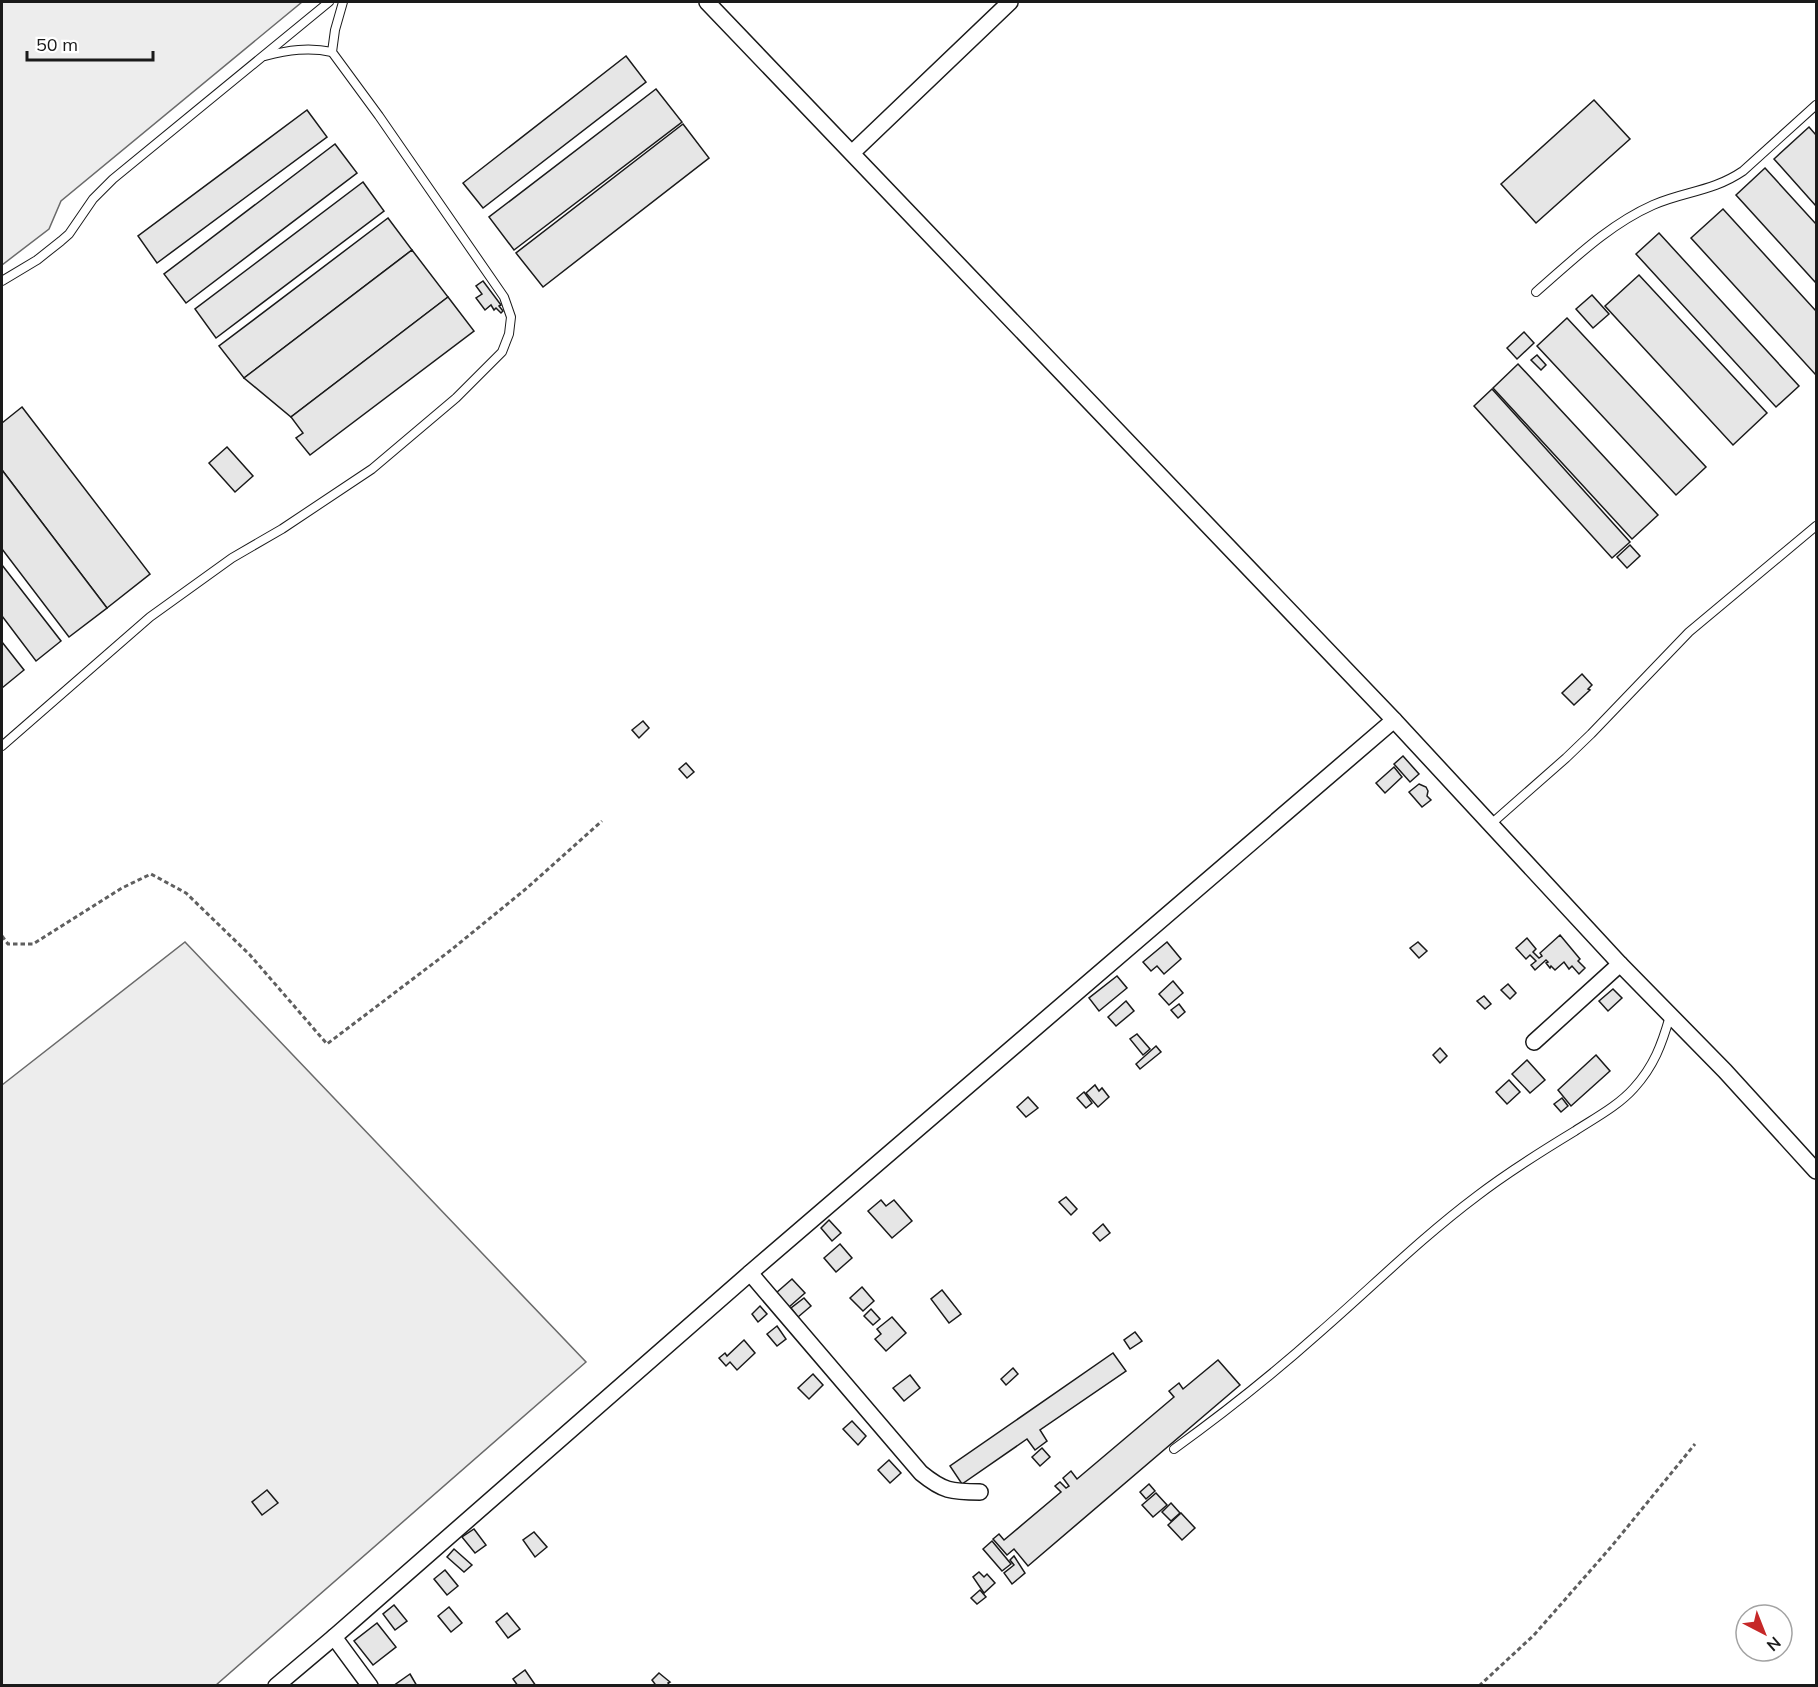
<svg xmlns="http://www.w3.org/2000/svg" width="1818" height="1687" viewBox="0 0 1818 1687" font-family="Mulish,sans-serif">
<rect width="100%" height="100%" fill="#fff"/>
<!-- built -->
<g fill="#ededed" stroke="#6a6a6a" stroke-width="1.5">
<path d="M2 2H302L61 201 49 229 2 265Z"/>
<path d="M185 942 586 1362 216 1685 2 1686V1085Z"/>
</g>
<!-- building -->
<g fill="#e6e6e6" stroke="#1a1a1a" stroke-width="1.5">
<path d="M626 56 646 82 483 208 463 183Z"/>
<path d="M656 89 682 122 514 250 489 217Z"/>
<path d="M1594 100 1630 139 1536 223 1501 184Z"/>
<path d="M307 110 327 137 157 263 138 236Z"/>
<path d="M683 124 709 158 543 287 516 253Z"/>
<path d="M1809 127 1816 135V206L1774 159Z"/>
<path d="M335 144 357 173 186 303 164 274Z"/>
<path d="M1765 168 1816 224V283L1736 195Z"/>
<path d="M363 182 384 211 216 338 195 309Z"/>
<path d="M1723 209 1816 311V373L1815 374 1691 238Z"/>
<path d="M388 218 412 250 244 378 219 346Z"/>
<path d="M1659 233 1799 386 1776 407 1636 254Z"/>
<path d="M412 250 448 297 291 417 244 378Z"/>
<path d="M1639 275 1767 413 1733 445 1605 306Z"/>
<path d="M483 281 501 305 499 306 503 311 501 313 496 308 494 310 491 305 485 310 476 298 482 294 476 286Z"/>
<path d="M1592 295 1609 314 1593 328 1576 309Z"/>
<path d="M448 297 474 331 310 455 296 438 303 433 291 417Z"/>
<path d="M1567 318 1706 467 1676 495 1537 346Z"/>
<path d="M1524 332 1534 343 1517 359 1507 348Z"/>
<path d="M1537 355 1546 365 1541 370 1531 360Z"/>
<path d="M1518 364 1658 515 1632 539 1493 388Z"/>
<path d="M1492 389 1630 542 1612 558 1474 406Z"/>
<path d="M22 407 150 574 107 608 2 470V423Z"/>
<path d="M227 447 253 476 235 492 209 463Z"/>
<path d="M2 470 107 608 69 637 2 549Z"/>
<path d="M1630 545 1640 556 1627 568 1617 557Z"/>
<path d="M2 565 61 641 36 661 2 616Z"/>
<path d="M2 642 24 670 2 688Z"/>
<path d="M1582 674 1592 685 1588 689 1590 690 1574 705 1562 693Z"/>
<path d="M643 721 649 728 639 738 632 730Z"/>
<path d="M1403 756 1419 774 1410 782 1394 764Z"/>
<path d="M686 763 694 772 687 778 679 769Z"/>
<path d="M1394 767 1402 777 1385 793 1376 783Z"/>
<path d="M1419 784 1426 787 1428 791 1427 796 1431 800 1422 807 1409 792Z"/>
<path d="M1560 935 1580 959 1578 961 1585 968 1579 974 1572 966 1569 969 1564 962 1555 970 1551 966 1550 968 1546 963 1548 962 1546 960 1535 970 1531 965 1536 961 1530 955 1526 959 1516 948 1527 938 1536 949 1533 952 1539 958 1542 956 1540 953Z"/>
<path d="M1167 942 1181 959 1164 974 1157 966 1151 971 1143 962Z"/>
<path d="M1418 942 1427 951 1419 958 1410 948Z"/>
<path d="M1117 976 1127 988 1099 1011 1089 998Z"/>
<path d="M1173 981 1183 993 1169 1005 1159 994Z"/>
<path d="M1508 984 1516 993 1510 999 1501 990Z"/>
<path d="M1613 989 1622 998 1608 1011 1599 1001Z"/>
<path d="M1484 996 1491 1004 1485 1009 1477 1001Z"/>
<path d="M1126 1001 1134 1011 1116 1026 1108 1017Z"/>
<path d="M1179 1004 1185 1012 1178 1018 1171 1010Z"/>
<path d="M1137 1034 1150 1049 1143 1055 1130 1039Z"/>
<path d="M1156 1046 1161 1052 1140 1069 1136 1064Z"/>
<path d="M1440 1048 1447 1056 1440 1063 1433 1055Z"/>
<path d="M1596 1055 1610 1071 1571 1106 1558 1090Z"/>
<path d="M1527 1060 1545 1080 1530 1093 1512 1074Z"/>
<path d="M1509 1080 1520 1092 1507 1104 1496 1092Z"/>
<path d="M1095 1085 1099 1091 1102 1088 1109 1097 1098 1107 1086 1093Z"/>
<path d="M1084 1092 1092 1103 1086 1108 1077 1098Z"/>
<path d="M1028 1097 1038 1108 1026 1117 1017 1107Z"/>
<path d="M1562 1098 1568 1106 1561 1112 1554 1104Z"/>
<path d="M1066 1197 1077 1209 1071 1215 1059 1202Z"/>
<path d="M881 1200 886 1206 894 1200 912 1221 892 1238 868 1211Z"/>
<path d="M829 1220 841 1233 832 1241 821 1228Z"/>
<path d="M1103 1224 1110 1233 1100 1241 1093 1233Z"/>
<path d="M840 1244 852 1258 836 1272 824 1258Z"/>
<path d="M792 1279 805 1293 789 1307 776 1293Z"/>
<path d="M862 1287 874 1301 863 1311 850 1298Z"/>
<path d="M942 1290 961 1314 949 1323 931 1299Z"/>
<path d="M804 1298 811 1306 798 1317 791 1308Z"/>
<path d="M760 1306 767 1314 758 1322 752 1314Z"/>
<path d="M871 1309 880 1319 873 1325 864 1316Z"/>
<path d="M892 1317 906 1333 886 1351 875 1339 881 1334 877 1329Z"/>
<path d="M777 1326 786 1339 777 1346 767 1334Z"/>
<path d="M1135 1332 1142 1341 1130 1349 1124 1340Z"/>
<path d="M744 1340 755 1353 737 1370 730 1362 726 1366 719 1358 725 1353 727 1356Z"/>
<path d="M1113 1353 1126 1371 1040 1430 1047 1441 1035 1450 1027 1439 962 1484 950 1466Z"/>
<path d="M1218 1360 1240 1385 1028 1566 1014 1549 1007 1555 993 1539 999 1534 1004 1540 1061 1492 1055 1486 1060 1482 1066 1488 1069 1486 1063 1478 1071 1471 1077 1479 1174 1397 1169 1391 1179 1383 1183 1389Z"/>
<path d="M1013 1368 1018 1374 1006 1385 1001 1379Z"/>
<path d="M813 1374 823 1385 809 1399 798 1388Z"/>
<path d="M910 1375 920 1388 904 1401 893 1388Z"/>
<path d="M852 1421 866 1436 858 1445 843 1429Z"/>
<path d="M1042 1448 1050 1457 1040 1466 1032 1457Z"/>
<path d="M889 1460 901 1473 890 1483 878 1470Z"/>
<path d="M1149 1484 1155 1491 1146 1499 1140 1492Z"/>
<path d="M267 1490 278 1503 262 1515 252 1502Z"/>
<path d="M1156 1493 1167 1505 1153 1517 1142 1505Z"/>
<path d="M1171 1503 1180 1513 1171 1521 1162 1512Z"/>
<path d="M1181 1513 1195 1528 1182 1540 1168 1525Z"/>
<path d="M474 1529 486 1545 475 1553 462 1537Z"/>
<path d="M534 1532 547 1547 535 1557 523 1540Z"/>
<path d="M992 1541 1011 1564 1002 1571 983 1549Z"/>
<path d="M454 1549 472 1565 464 1572 447 1557Z"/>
<path d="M1014 1556 1025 1573 1012 1584 1004 1573 1014 1565 1010 1560Z"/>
<path d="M445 1570 458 1586 447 1595 434 1579Z"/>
<path d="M979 1572 984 1577 987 1574 995 1583 984 1593 973 1577Z"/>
<path d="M980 1590 986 1597 977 1604 971 1598Z"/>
<path d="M394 1605 407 1621 395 1630 383 1614Z"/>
<path d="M449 1607 462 1623 451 1632 438 1616Z"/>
<path d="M507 1613 520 1629 508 1638 496 1622Z"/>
<path d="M377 1623 396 1647 373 1665 354 1641Z"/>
<path d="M525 1670 536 1686H518L513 1679Z"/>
<path d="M659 1673 670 1682 668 1683 670 1686H654L655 1684 652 1680Z"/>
<path d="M410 1674 417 1686H393Z"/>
</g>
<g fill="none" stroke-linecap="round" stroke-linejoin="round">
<!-- lane casing -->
<g stroke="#1a1a1a" stroke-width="10">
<g id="lane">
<path d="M265 56C288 50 309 47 332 52"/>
<path d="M2 281 37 260 61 241 69 234 93 199 113 179 329 2"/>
<path d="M1536 292C1573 260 1608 225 1653 205 1685 191 1712 192 1743 171L1816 105"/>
<path d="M2 746 150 617 232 558 282 529 372 469 456 398 502 352 509 334 511 317 504 297 379 116 332 52 335 30 343 2"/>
<path d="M1491 824 1566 758 1591 734 1689 632 1816 526"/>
<path d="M1174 1449C1224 1413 1273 1374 1319 1333 1372 1287 1421 1238 1477 1196 1508 1172 1542 1151 1575 1131 1595 1118 1618 1106 1634 1088 1654 1066 1662 1044 1670 1016"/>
</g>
</g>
<!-- street casing -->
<g stroke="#1a1a1a" stroke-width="18">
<g id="street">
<path d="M707 2 1394 720 1620 964 1725 1071 1816 1171"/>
<path d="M853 152 1010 2"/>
<path d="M1534 1042 1620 964"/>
<path d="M750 1273 921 1473C943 1491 951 1492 980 1492"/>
<path d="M334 1637 370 1686"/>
<path d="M276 1686 334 1637 750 1273 1394 720"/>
</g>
</g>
<!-- path -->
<g stroke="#5f5f5f" stroke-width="3" stroke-dasharray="4.5 3" stroke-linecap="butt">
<path d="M2 936 8 944H33L122 888 151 874 186 893 250 955 327 1044 451 950 527 888 602 821"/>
<path d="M1479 1686 1534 1635 1611 1547 1695 1444"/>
</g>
<!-- lane -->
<use href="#lane" stroke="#fff" stroke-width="8"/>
<!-- street -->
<use href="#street" stroke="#fff" stroke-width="15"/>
</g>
<!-- border -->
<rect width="1818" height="1687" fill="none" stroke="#1a1a1a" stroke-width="6"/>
<!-- north arrow -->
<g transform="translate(1764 1633) rotate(138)"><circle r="28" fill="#ffffff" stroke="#a3a3a3" stroke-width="1.5"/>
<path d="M0-4.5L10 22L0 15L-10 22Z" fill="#c62828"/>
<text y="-9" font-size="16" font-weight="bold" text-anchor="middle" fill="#1a1a1a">N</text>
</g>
<!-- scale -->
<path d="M27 51v9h126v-9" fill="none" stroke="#1a1a1a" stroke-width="3"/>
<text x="36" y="51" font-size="18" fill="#1a1a1a" stroke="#ffffff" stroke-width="4.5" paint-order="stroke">50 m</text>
</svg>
